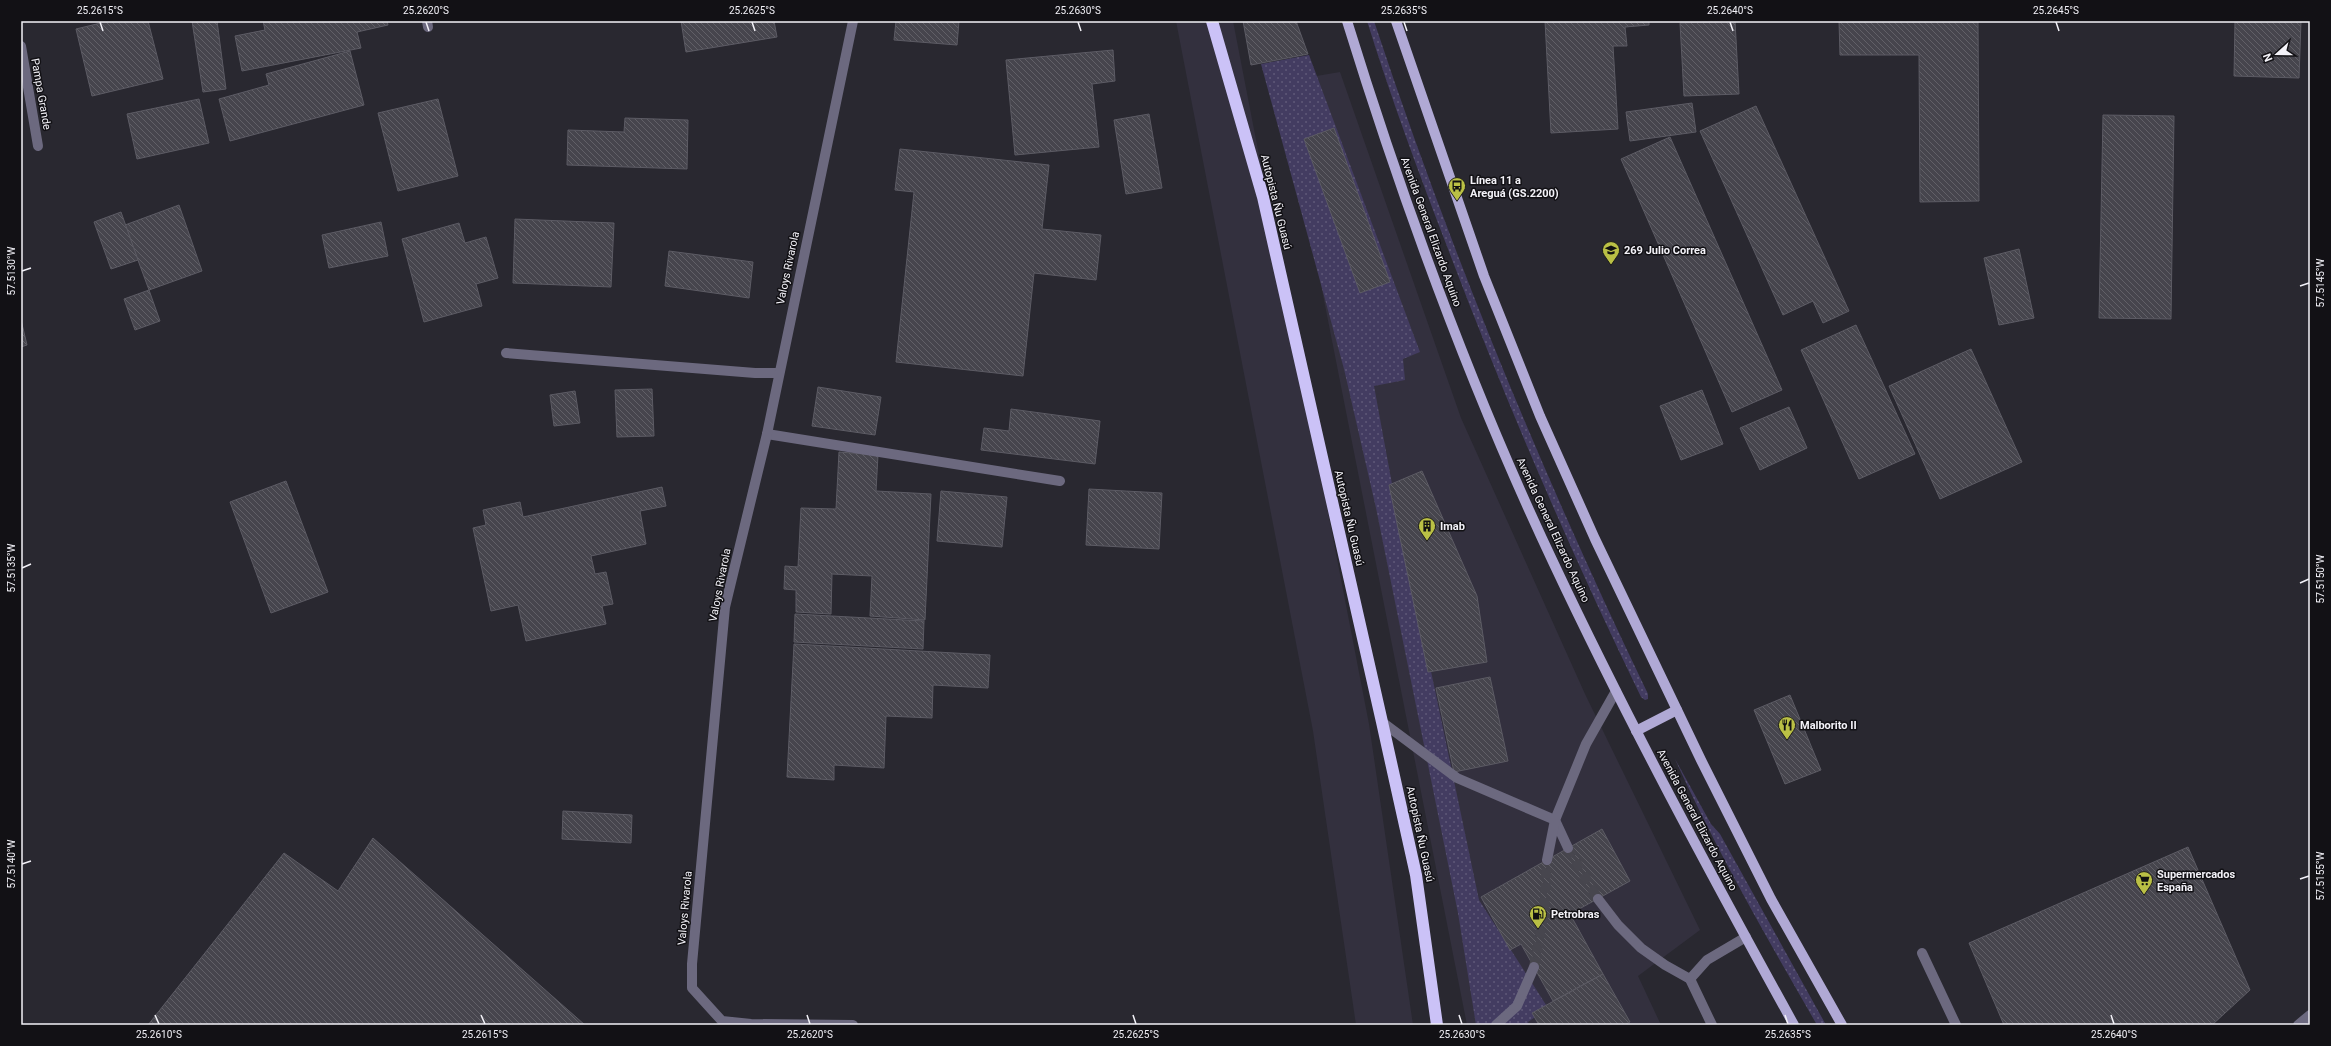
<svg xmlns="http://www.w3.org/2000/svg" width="2331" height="1046" viewBox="0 0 2331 1046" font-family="Roboto,sans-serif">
<defs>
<pattern id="grass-dots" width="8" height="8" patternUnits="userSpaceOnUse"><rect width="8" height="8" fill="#433c61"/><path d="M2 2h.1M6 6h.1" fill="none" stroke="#5f5978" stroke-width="1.8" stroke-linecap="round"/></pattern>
<pattern id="building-back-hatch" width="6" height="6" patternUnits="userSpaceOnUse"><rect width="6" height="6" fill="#46454d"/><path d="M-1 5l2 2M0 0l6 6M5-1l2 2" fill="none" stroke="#616067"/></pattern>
</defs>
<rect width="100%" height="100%" fill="#292830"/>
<!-- built -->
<g fill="#33303e">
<path d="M1176 21H1233L1369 724 1413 1025H1356L1313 731Z"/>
<path d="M1340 72 1461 418 1585 694 1700 930 1638 976 1661 1025H1467L1281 82Z"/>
</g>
<!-- grass -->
<g fill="url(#grass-dots)">
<path d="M1367 21H1374C1450 251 1543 476 1648 694V699L1645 700 1641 697C1570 551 1506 402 1448 249 1419 174 1391 98 1367 21Z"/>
<path d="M1309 55 1420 352 1403 359 1405 380 1374 386 1394 495 1479 900 1548 1008 1528 1022 1529 1025H1476L1458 913 1376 508 1344 369 1261 64Z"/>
<path d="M1675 759 1711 824 1720 834 1826 1025H1817C1767 938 1716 850 1675 759Z"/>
</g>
<!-- building -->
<g fill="url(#building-back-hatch)" stroke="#5c5b64">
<path d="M109 21H148L163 79 92 96 76 29Z"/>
<path d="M192 21H217L226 89 203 92Z"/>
<path d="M263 21H387L388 25 357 32 361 48 242 71 235 36 265 30Z"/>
<path d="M681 21H774L777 37 686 52Z"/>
<path d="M896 21H959L957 45 894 40Z"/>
<path d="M1243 21H1296L1308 54 1251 65Z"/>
<path d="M1545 21H1649V25L1625 27 1627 46H1613L1618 129 1551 133Z"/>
<path d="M1735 21 1739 94 1684 96 1680 23Z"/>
<path d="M1839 21H1978L1979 201 1920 202 1919 55H1840Z"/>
<path d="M2235 21H2301L2299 78 2234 76Z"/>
<path d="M1113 50 1115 81 1092 84 1099 147 1015 155 1006 60Z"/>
<path d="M350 51 364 105 230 141 219 99 269 85 266 74Z"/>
<path d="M199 99 209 143 137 159 127 114Z"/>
<path d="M438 99 458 176 398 191 378 113Z"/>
<path d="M1692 103 1696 132 1630 141 1626 112Z"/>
<path d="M1756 106 1849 311 1823 323 1813 301 1783 315 1700 131Z"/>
<path d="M1149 114 1162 188 1126 194 1114 120Z"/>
<path d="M2103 115 2174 116 2171 319 2099 318Z"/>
<path d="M625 118 688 120 687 169 567 165 568 130 624 132Z"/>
<path d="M1334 128 1390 282 1360 293 1304 139Z"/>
<path d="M1670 137 1782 390 1732 412 1621 159Z"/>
<path d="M900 149 1049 165 1042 229 1101 235 1096 280 1034 273 1023 376 896 362 914 192 895 190Z"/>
<path d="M179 205 202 271 149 290 125 225Z"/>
<path d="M121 212 138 260 111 269 94 222Z"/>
<path d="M515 219 614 223 611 287 513 283Z"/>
<path d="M381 222 388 256 329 268 322 235Z"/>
<path d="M459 223 465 243 486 237 498 278 476 284 482 306 424 322 402 239Z"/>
<path d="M2019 249 2034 318 1999 325 1984 258Z"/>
<path d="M669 251 753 262 749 298 665 286Z"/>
<path d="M149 290 160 321 135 330 124 299Z"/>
<path d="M21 320 27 345 21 347Z"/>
<path d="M1856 325 1915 454 1859 479 1801 350Z"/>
<path d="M1971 349 2022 462 1940 499 1889 386Z"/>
<path d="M818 387 881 397 875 435 812 426Z"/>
<path d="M652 389 654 436 617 437 615 390Z"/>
<path d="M1702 390 1723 444 1681 460 1660 406Z"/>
<path d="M575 391 580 423 554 426 550 395Z"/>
<path d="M1789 407 1807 448 1760 470 1740 428Z"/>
<path d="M1011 409 1100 421 1095 464 981 450 984 428 1009 431Z"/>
<path d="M839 452 878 455 876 491 931 494 925 620 870 616 872 576 832 574 831 614 796 612V590L784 589 785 566 798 567 801 508 836 509Z"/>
<path d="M1422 471 1477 596 1487 662 1428 672 1389 485Z"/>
<path d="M286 481 328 592 271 613 230 502Z"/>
<path d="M662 487 666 506 640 511 646 544 591 556 595 574 606 572 613 604 602 606 606 624 526 641 518 605 491 611 473 528 486 525 483 510 520 502 523 517Z"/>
<path d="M1089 489 1162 493 1159 549 1086 545Z"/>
<path d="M941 491 1007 497 1002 547 937 541Z"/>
<path d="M795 614 924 621 923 649 794 642Z"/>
<path d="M794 644 990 655 988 688 933 685 932 718 886 716 884 768 834 765V780L787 777Z"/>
<path d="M1490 677 1508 761 1454 772 1436 688Z"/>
<path d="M1790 695 1821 770 1785 784 1754 710Z"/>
<path d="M563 811 632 815 631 843 562 839Z"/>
<path d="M1602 829 1630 881 1570 914 1603 974 1553 1001 1521 944 1510 950 1481 897Z"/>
<path d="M373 838 585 1025H148L284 853 338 891Z"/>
<path d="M2188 847 2250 990 2212 1025H2004L1969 943Z"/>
<path d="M1603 974 1630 1022 1624 1025H1539L1532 1013Z"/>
</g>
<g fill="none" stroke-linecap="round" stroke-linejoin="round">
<!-- minor-tunnel -->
<g stroke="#47464e" stroke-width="10" stroke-dasharray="10 5" stroke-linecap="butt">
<path d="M1568 848 1598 899"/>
<path d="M1534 967 1544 912 1547 860"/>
</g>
<!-- minor -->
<g stroke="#6c697f" stroke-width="10">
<path d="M427 21 428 27"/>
<path d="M21 46 38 146"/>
<path d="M506 353 755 373H778"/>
<path d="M767 434 1060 481"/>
<path d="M1382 722 1457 778 1555 820 1568 848"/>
<path d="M1547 860 1555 820 1586 744 1616 691"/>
<path d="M1598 899 1618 925 1641 948 1665 965 1690 979 1712 1025"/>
<path d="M1922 953 1956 1025"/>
<path d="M1690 979 1707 960 1746 937"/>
<path d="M853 1025 751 1024 722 1021 692 988V964L725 607 767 434 853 21"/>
<path d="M1496 1025 1517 1006 1534 967"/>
<path d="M2298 1025 2310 1015"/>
</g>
<!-- major -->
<g stroke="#b0a9d5" stroke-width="10">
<path d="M1347 21C1404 205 1471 389 1554 564 1628 721 1710 873 1794 1025"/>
<path d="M1396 21 1484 276 1540 416 1595 539 1701 760 1771 899 1842 1025"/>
<path d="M1636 731 1677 710"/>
</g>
<!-- highway -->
<path stroke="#cbc2f7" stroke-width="12" d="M1212 21 1263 197 1382 722 1416 875 1437 1025"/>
</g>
<!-- ticks -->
<path fill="none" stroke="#f3f2f8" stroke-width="1.5" d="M100 22 103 31M426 22 429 31M752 22 755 31M1078 22 1081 31M1404 22 1407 31M1730 22 1733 31M2056 22 2059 31M22 271 31 268M2300 286 2309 283M22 568 31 564M2300 583 2309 579M22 864 31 861M2300 879 2309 876M155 1015 159 1024M481 1015 485 1024M807 1015 810 1024M1133 1015 1136 1024M1459 1015 1462 1024M1785 1015 1788 1024M2111 1015 2114 1024"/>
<!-- icons -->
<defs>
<g id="bus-pin" transform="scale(0.9)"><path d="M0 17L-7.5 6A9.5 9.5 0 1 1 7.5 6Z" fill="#bac045" stroke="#121115"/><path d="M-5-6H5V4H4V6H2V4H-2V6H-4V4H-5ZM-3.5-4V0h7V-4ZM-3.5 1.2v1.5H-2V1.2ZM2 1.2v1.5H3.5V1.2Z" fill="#111"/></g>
<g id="school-pin" transform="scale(0.9)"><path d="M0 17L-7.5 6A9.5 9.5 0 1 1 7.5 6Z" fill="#bac045" stroke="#121115"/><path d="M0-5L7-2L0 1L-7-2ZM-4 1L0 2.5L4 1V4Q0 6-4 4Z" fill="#111"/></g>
<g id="building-pin" transform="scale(0.9)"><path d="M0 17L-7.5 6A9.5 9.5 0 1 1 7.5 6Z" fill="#bac045" stroke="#121115"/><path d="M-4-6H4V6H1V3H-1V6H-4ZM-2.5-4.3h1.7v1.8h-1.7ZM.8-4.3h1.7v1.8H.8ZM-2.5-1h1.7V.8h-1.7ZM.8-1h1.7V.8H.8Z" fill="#111"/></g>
<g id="restaurant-pin" transform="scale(0.9)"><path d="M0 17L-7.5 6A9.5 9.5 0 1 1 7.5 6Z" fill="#bac045" stroke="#121115"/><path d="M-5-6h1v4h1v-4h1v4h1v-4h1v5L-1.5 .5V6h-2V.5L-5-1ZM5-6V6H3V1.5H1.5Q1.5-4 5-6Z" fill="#111"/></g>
<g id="supermarket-pin" transform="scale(0.9)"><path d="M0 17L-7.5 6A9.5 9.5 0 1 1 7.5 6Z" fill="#bac045" stroke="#121115"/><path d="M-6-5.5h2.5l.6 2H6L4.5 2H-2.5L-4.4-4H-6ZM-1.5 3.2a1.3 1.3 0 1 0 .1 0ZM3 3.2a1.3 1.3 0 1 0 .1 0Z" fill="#111"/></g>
<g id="fuel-pin" transform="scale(0.9)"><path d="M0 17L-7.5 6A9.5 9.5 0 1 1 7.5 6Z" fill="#bac045" stroke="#121115"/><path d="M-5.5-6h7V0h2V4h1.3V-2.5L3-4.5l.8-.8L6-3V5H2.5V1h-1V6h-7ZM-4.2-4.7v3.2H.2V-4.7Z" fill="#111"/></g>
</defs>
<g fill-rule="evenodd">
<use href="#bus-pin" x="1457" y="186"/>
<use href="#school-pin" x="1611" y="250"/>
<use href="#building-pin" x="1427" y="526"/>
<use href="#restaurant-pin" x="1787" y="725"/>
<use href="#supermarket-pin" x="2144" y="880"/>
<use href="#fuel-pin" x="1538" y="914"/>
</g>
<g text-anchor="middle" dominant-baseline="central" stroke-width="3" stroke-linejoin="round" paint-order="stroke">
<!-- street labels -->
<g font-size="11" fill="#f3f2f8" stroke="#121115">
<text transform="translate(41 94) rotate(80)">Pampa Grande</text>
<text transform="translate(1276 202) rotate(76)">Autopista Ñu Guasú</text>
<text transform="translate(1431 232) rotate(70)">Avenida General Elizardo Aquino</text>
<text transform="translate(788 268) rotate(-78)">Valoys Rivarola</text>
<text transform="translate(1349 518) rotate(77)">Autopista Ñu Guasú</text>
<text transform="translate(1553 530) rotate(65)">Avenida General Elizardo Aquino</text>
<text transform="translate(720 585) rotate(-79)">Valoys Rivarola</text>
<text transform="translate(1697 820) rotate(62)">Avenida General Elizardo Aquino</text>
<text transform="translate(1420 834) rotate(78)">Autopista Ñu Guasú</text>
<text transform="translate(685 908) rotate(-85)">Valoys Rivarola</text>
</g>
<!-- poi labels -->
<g font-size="11" font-weight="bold" fill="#f3f2f8" stroke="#121115" text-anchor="start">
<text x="1470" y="180">Línea 11 a<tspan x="1470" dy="13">Areguá (GS.2200)</tspan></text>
<text x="1624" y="250">269 Julio Correa</text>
<text x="1440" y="526">Imab</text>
<text x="1800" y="725">Malborito II</text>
<text x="2157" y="874">Supermercados<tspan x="2157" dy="13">España</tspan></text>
<text x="1551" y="914">Petrobras</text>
</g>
</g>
<!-- border -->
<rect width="2331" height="1046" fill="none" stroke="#121115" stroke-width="44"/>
<!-- north arrow -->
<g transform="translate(2277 54) rotate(249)" stroke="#121115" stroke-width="3" paint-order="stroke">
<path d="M0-3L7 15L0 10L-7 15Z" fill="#f3f2f8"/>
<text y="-6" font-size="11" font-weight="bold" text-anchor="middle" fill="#f3f2f8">N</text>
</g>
<rect x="22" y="22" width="2287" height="1002" fill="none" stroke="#f3f2f8" stroke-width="1.5"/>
<g font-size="10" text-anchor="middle" fill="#f3f2f8">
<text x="100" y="14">25.2615°S</text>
<text x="426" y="14">25.2620°S</text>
<text x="752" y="14">25.2625°S</text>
<text x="1078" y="14">25.2630°S</text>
<text x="1404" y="14">25.2635°S</text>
<text x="1730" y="14">25.2640°S</text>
<text x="2056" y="14">25.2645°S</text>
<text transform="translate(11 271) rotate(-90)" y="4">57.5130°W</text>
<text transform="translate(2320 283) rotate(-90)" y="4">57.5145°W</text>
<text transform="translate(11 568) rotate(-90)" y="4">57.5135°W</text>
<text transform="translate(2320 579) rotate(-90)" y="4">57.5150°W</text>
<text transform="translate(11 864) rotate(-90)" y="4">57.5140°W</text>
<text transform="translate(2320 876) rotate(-90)" y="4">57.5155°W</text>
<text x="159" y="1038">25.2610°S</text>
<text x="485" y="1038">25.2615°S</text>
<text x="810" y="1038">25.2620°S</text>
<text x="1136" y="1038">25.2625°S</text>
<text x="1462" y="1038">25.2630°S</text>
<text x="1788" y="1038">25.2635°S</text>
<text x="2114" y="1038">25.2640°S</text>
</g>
</svg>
